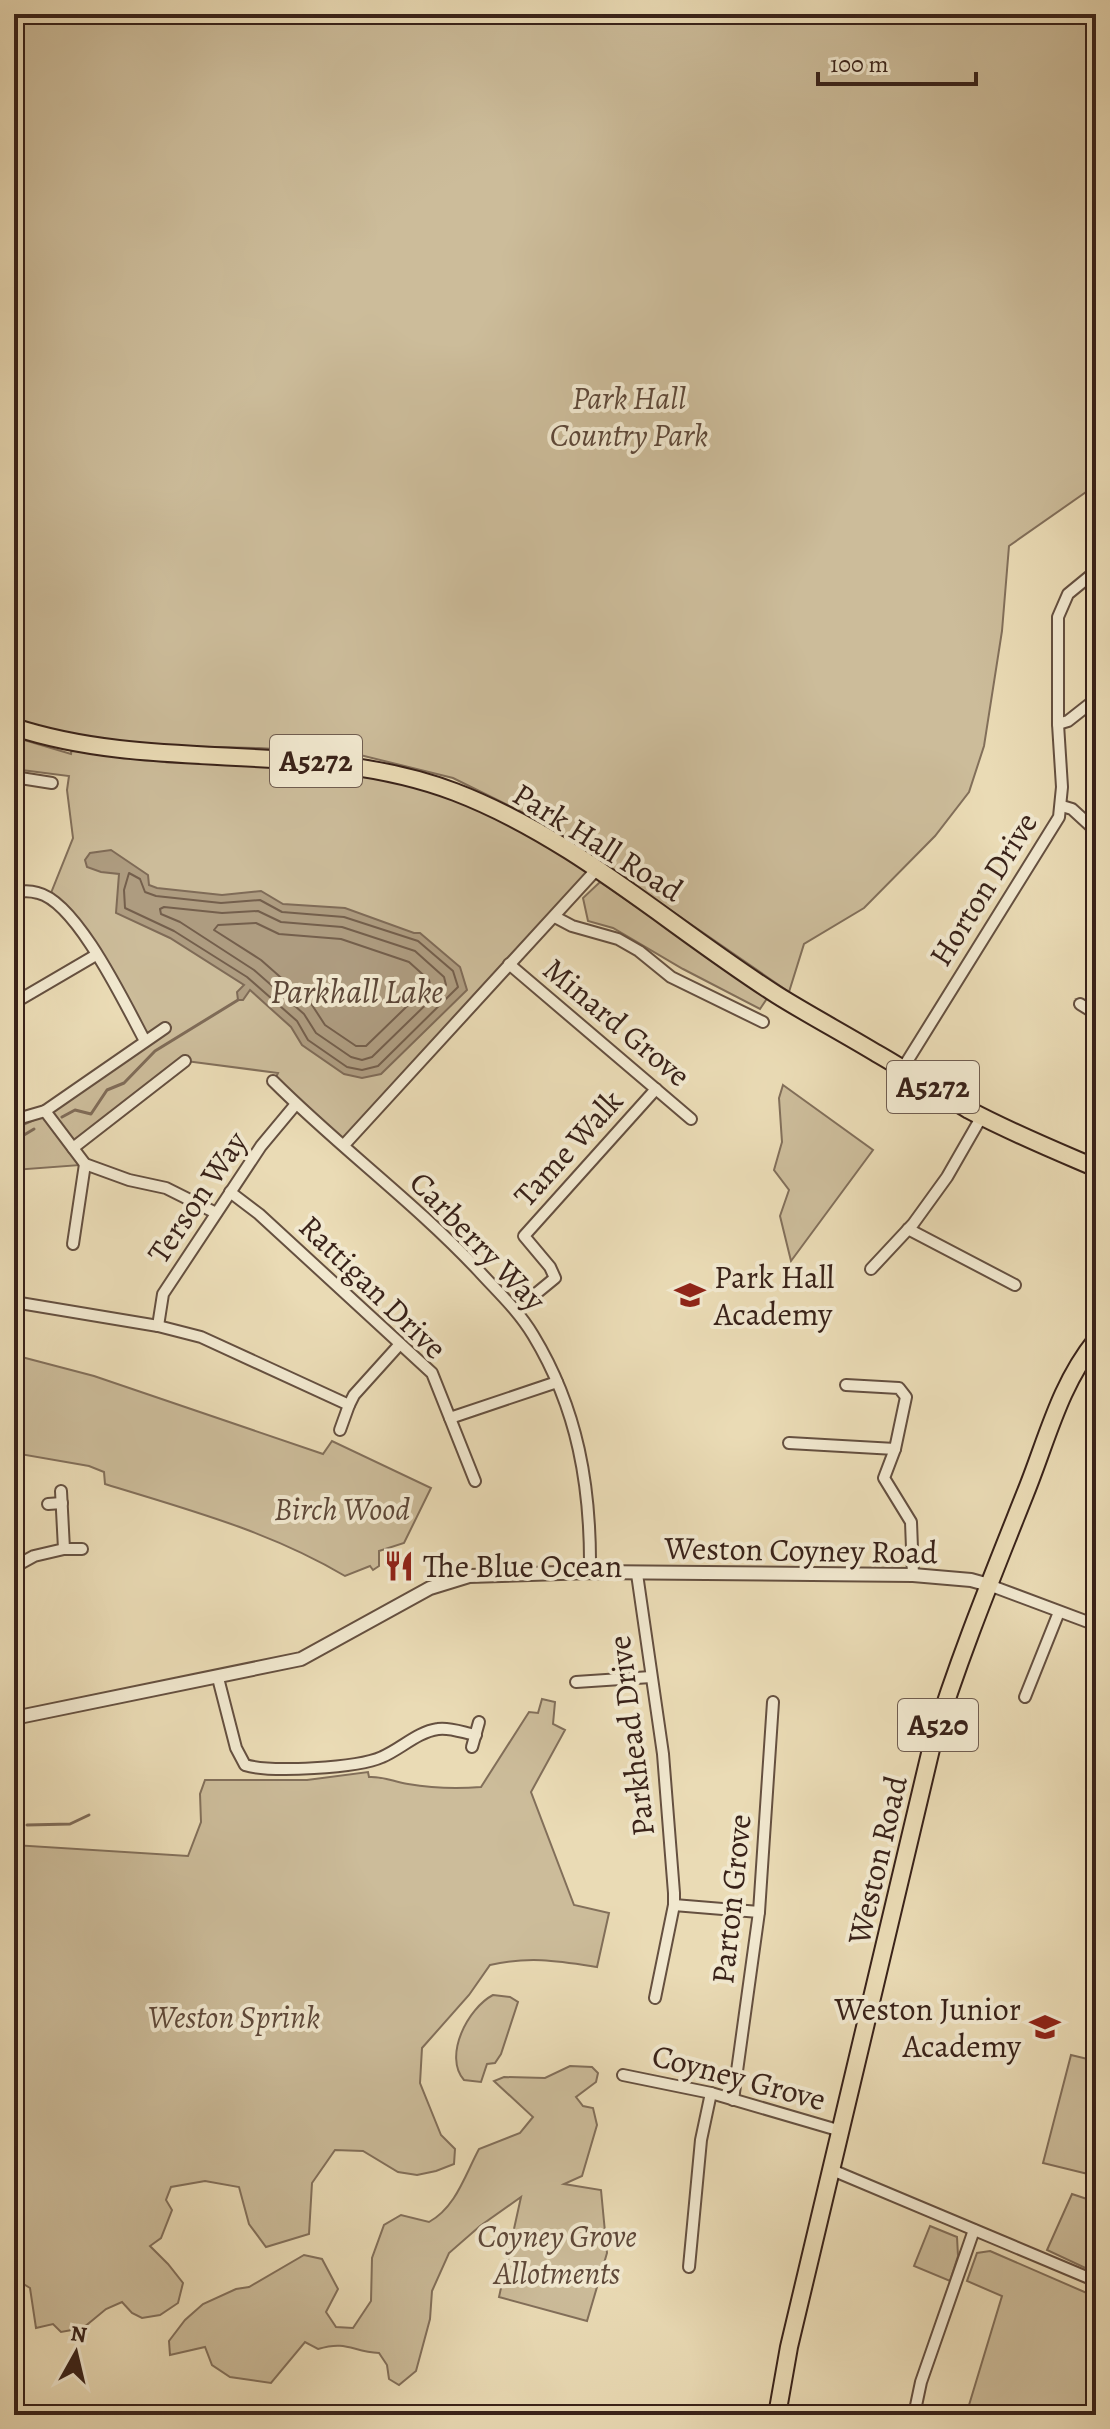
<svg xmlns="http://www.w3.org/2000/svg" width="1110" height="2429" viewBox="0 0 1110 2429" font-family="Alegreya,serif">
<rect width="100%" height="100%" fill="#eadbb5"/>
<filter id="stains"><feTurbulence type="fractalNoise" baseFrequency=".0025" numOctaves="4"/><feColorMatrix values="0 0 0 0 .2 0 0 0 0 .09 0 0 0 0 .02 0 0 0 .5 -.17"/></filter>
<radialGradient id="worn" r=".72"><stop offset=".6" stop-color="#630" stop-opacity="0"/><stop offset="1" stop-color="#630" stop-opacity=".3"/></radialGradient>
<!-- green -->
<g fill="#ccbc9a" stroke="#826f5a" stroke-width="2">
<path d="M14 14H1096V485L1009 546 1002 631 984 746 969 792 935 836 864 908 804 944 789 992 544 823 453 778 356 754 259 748 135 745 64 733 14 720Z"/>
<path d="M14 737 71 754 73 743 292 759 453 791 597 869 344 1145 275 1079 278 1073 186 1061 73 1148 45 1111 145 1041 83 931 49 898 73 838 67 790 69 776 14 769Z"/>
<path d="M600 882 768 997 760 1009 683 969 613 928 588 921 583 898Z"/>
<path d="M783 1085 873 1150 791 1261 780 1216 789 1190 774 1170 782 1142 779 1098Z"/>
<path d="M43 1116 81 1165 14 1170V1129Z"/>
<path d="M14 1355 94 1376 323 1454 332 1441 431 1488 404 1543 379 1551V1566L373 1570 370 1566 345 1576C269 1531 189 1510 105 1484L104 1472 89 1466 14 1453Z"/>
<path d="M542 1699 555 1702 553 1724 565 1730 531 1792 574 1905 609 1913 597 1967C558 1961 530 1956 490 1965L469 1995 422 2048 420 2083 441 2135 455 2149 454 2164 436 2171 417 2175 398 2172 363 2151 335 2150 312 2183 309 2234 266 2247 249 2224 239 2187 205 2181 171 2187 166 2200 172 2210 161 2238 150 2246 168 2264 183 2283 178 2303 160 2315 142 2318 132 2313 122 2302 106 2309 83 2328 61 2332 53 2324 36 2328 30 2288 14 2278V1845L188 1856 201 1822 200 1794 205 1780H307L368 1772 369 1777C383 1776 394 1782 408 1784 431 1788 458 1789 481 1787L529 1712 538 1713Z"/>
<path d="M493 1995 510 1997 518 2002 501 2054 495 2063 487 2064 481 2082 464 2080C443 2056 468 2008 493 1995Z"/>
<path d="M1071 2055 1096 2061V2176L1043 2163Z"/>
<path d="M570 2066 592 2067 598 2073 596 2082 576 2097 583 2106 593 2108 597 2125 582 2176 564 2184 601 2190 607 2253 587 2321 499 2297 521 2197 480 2226 449 2253 432 2291 430 2319 416 2371 399 2385 389 2379 387 2365 379 2353C352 2352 348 2340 318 2349L305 2342 271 2383 230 2377 212 2365 205 2347 170 2355 169 2341 185 2320 203 2304 236 2289 249 2287 304 2255 322 2259 338 2289 326 2312 336 2327 353 2328 371 2301 372 2258 384 2225 401 2215 429 2222C456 2207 465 2175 479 2149L520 2133 533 2117 494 2081 504 2077 545 2078Z"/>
<path d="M1072 2194 1096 2202V2273L1047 2250Z"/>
<path d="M930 2226 957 2237 958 2256 950 2281 914 2266Z"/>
<path d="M990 2251 1096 2297V2415H966L1002 2296 967 2281 977 2253Z"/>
</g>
<!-- water -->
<path fill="#ae9c80" stroke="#7f6b57" stroke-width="2" d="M111 850 148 875 149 885 157 888 222 895 261 891 283 904 345 908 414 933H420L460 967 467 990 381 1074 362 1078 344 1074 302 1045 291 1027 250 990 243 1000H238L237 992 244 985 170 938 116 913 119 874 101 872 87 867 85 860 90 853Z"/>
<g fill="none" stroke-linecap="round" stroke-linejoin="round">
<!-- shore -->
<g stroke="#745f4c" stroke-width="2">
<path d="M129 873 140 879 145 892 156 896 221 903 260 900 282 912 344 917 418 941 453 971 458 987 378 1066 362 1070 347 1067 308 1040 297 1021 247 977 174 931 125 908 124 890Z"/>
<path d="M164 907 222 913 258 911 281 922 342 927 415 951 444 977 446 985 372 1057 362 1060 351 1057 316 1033 304 1014 254 970 180 922 161 914 160 909Z"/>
<path d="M256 923 279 934 341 939 409 962 429 980 430 984 366 1046H356L325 1025 312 1005 261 960 214 930 218 925Z"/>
</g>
<!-- stream -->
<g stroke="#7f6b57" stroke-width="3">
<path d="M62 1117 75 1110 91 1114 107 1090 124 1083 155 1051 238 1000"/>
<path d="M14 1141 34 1129"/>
<path d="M27 1825 70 1824 89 1815"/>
</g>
<!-- minor casing -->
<g stroke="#655040" stroke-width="14">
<g id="minor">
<path d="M1058 724 1068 721 1096 699"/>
<path d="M14 777 52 783"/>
<path d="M1062 806 1072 809 1096 831"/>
<path d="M14 893C21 891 31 891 38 893 77 902 126 1006 145 1041"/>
<path d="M555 917 572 926 618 939 639 951 671 977 763 1022"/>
<path d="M509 964 691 1119"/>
<path d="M14 1003 96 955"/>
<path d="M1080 1004 1096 1014"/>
<path d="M903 1068 1059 817 1062 787 1058 724V617L1068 594 1096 571"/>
<path d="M273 1081C339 1147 414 1202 478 1270 497 1291 518 1310 533 1335 578 1409 591 1487 590 1572"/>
<path d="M45 1111 85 1164 129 1180 166 1188 216 1213"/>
<path d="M14 1120 45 1111 165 1028"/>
<path d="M344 1145 597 869"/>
<path d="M73 1148 185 1061"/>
<path d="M230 1192 259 1214 432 1373 475 1481"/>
<path d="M908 1229 1015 1285"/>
<path d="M73 1244 85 1164"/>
<path d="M871 1269 913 1224 947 1177 982 1116"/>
<path d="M14 1302 158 1326 201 1337 349 1405 354 1395 400 1344"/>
<path d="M516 1310 555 1278 550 1267 524 1236 656 1089"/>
<path d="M158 1326 163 1294 261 1146 296 1104"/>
<path d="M846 1385 899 1388 906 1397 895 1449 884 1478 911 1522 913 1575"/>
<path d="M450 1418 557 1382"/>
<path d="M340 1430 349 1405"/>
<path d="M789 1443 895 1449"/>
<path d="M48 1504 62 1503"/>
<path d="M64 1549H82"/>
<path d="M14 1567 34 1556 64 1549 61 1491"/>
<path d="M637 1574 663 1754 674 1893V1905L655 1998"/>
<path d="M989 1585 1096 1625"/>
<path d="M218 1678 236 1748 245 1765C270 1773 358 1768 382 1757 401 1749 417 1732 438 1729 450 1727 464 1733 476 1735"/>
<path d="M576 1682 651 1677"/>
<path d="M1025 1697 1059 1612"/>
<path d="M472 1747 479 1722"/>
<path d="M674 1905 759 1912"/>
<path d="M623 2075 711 2093 841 2131"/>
<path d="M733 2100 759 1912 773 1702"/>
<path d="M832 2170 1096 2281"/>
<path d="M689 2267 701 2140 711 2093"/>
<path d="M914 2415 921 2382 974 2230"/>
</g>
</g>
<!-- tertiary casing -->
<g stroke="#655040" stroke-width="16">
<path id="tertiary" d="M14 1718 301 1659 430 1588 469 1576 590 1572 913 1575 971 1580 989 1585"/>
</g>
<!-- primary casing -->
<g stroke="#392219" stroke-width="20">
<path id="primary" d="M14 727C157 774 313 738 455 792 575 838 670 927 777 995 809 1015 843 1033 876 1053 908 1071 938 1092 969 1110 1010 1132 1054 1150 1096 1168"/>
</g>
<!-- trunk casing -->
<g stroke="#392219" stroke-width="20">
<path id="trunk" d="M777 2415 789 2347 932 1745C958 1660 992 1577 1025 1494 1047 1440 1059 1386 1096 1340"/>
</g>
<!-- minor -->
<use href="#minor" stroke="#f1e8cf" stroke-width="10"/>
<!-- tertiary -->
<use href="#tertiary" stroke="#f1e8cf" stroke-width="12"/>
<!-- primary -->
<use href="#primary" stroke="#eadbb5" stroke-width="16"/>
<!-- trunk -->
<use href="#trunk" stroke="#eadbb5" stroke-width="16"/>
</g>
<!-- icons -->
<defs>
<g id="school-bare" transform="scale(2.4)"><path d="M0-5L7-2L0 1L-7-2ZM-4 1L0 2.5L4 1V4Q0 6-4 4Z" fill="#8f2418" stroke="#f1e8cf" stroke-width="2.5" paint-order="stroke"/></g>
<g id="restaurant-bare" transform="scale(2.4)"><path d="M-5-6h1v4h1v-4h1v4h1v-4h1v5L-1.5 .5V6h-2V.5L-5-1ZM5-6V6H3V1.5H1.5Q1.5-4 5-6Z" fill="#8f2418" stroke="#f1e8cf" stroke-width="2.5" paint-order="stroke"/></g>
</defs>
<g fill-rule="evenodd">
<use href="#school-bare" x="690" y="1295"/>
<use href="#restaurant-bare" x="399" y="1566"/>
<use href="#school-bare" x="1045" y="2027"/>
</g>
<g text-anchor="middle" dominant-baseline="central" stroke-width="8" stroke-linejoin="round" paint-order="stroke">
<!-- shield labels -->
<g fill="#f1e8cf" stroke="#705d50" stroke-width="2">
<rect x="270" y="735" width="92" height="52" rx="6"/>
<rect x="887" y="1061" width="92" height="52" rx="6"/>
<rect x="898" y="1699" width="80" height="52" rx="6"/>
</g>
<g font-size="30" font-weight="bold" fill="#392219">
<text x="316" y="761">A5272</text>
<text x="933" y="1087">A5272</text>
<text x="938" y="1725">A520</text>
</g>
<!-- park labels -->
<g font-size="32" font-style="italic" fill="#5e4839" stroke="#f1e8cf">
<text x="629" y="398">Park Hall<tspan x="629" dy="37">Country Park</tspan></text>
<text x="342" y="1509">Birch Wood</text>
<text x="234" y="2017">Weston Sprink</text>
<text x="557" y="2236">Coyney Grove<tspan x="557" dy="37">Allotments</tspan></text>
</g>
<!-- street labels -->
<g font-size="32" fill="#392219" stroke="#f1e8cf">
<text transform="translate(598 842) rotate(32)">Park Hall Road</text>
<text transform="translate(983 889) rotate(-58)">Horton Drive</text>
<text transform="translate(617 1022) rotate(40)">Minard Grove</text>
<text transform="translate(568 1148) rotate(-48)">Tame Walk</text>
<text transform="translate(197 1197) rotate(-56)">Terson Way</text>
<text transform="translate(478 1241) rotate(46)">Carberry Way</text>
<text transform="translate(373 1287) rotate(44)">Rattigan Drive</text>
<text transform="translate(801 1550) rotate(1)">Weston Coyney Road</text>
<text transform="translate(631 1736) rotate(-97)">Parkhead Drive</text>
<text transform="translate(877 1860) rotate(-77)">Weston Road</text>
<text transform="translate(731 1899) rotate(-84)">Parton Grove</text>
<text transform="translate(739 2077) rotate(15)">Coyney Grove</text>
</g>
<!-- poi labels -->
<g font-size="32" fill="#392219" stroke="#f1e8cf" text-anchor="start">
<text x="714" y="1277">Park Hall<tspan x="714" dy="37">Academy</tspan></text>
<text x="423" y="1566">The Blue Ocean</text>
<text x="1021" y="2009" text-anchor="end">Weston Junior<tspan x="1021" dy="37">Academy</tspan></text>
</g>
<!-- water labels -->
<g font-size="34" font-style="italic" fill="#5c4738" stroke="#f1e8cf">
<text x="357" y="991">Parkhall Lake</text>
</g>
</g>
<!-- margin -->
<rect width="1110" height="2429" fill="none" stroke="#eadbb5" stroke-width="48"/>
<rect x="16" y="16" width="1078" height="2397" fill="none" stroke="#392219" stroke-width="4"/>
<rect x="24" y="24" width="1062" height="2381" fill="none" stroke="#392219" stroke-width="2"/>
<!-- north arrow -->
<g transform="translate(76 2353) rotate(8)" stroke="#f1e8cf" stroke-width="6" paint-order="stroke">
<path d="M0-6L14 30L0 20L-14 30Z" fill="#392219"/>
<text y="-12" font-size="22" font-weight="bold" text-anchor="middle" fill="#392219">N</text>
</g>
<!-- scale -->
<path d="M818 72v12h158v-12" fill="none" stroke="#392219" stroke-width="4"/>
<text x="830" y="72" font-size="24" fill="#392219" stroke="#f1e8cf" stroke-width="6" paint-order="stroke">100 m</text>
<rect width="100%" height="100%" filter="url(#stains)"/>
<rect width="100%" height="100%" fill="url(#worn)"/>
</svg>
